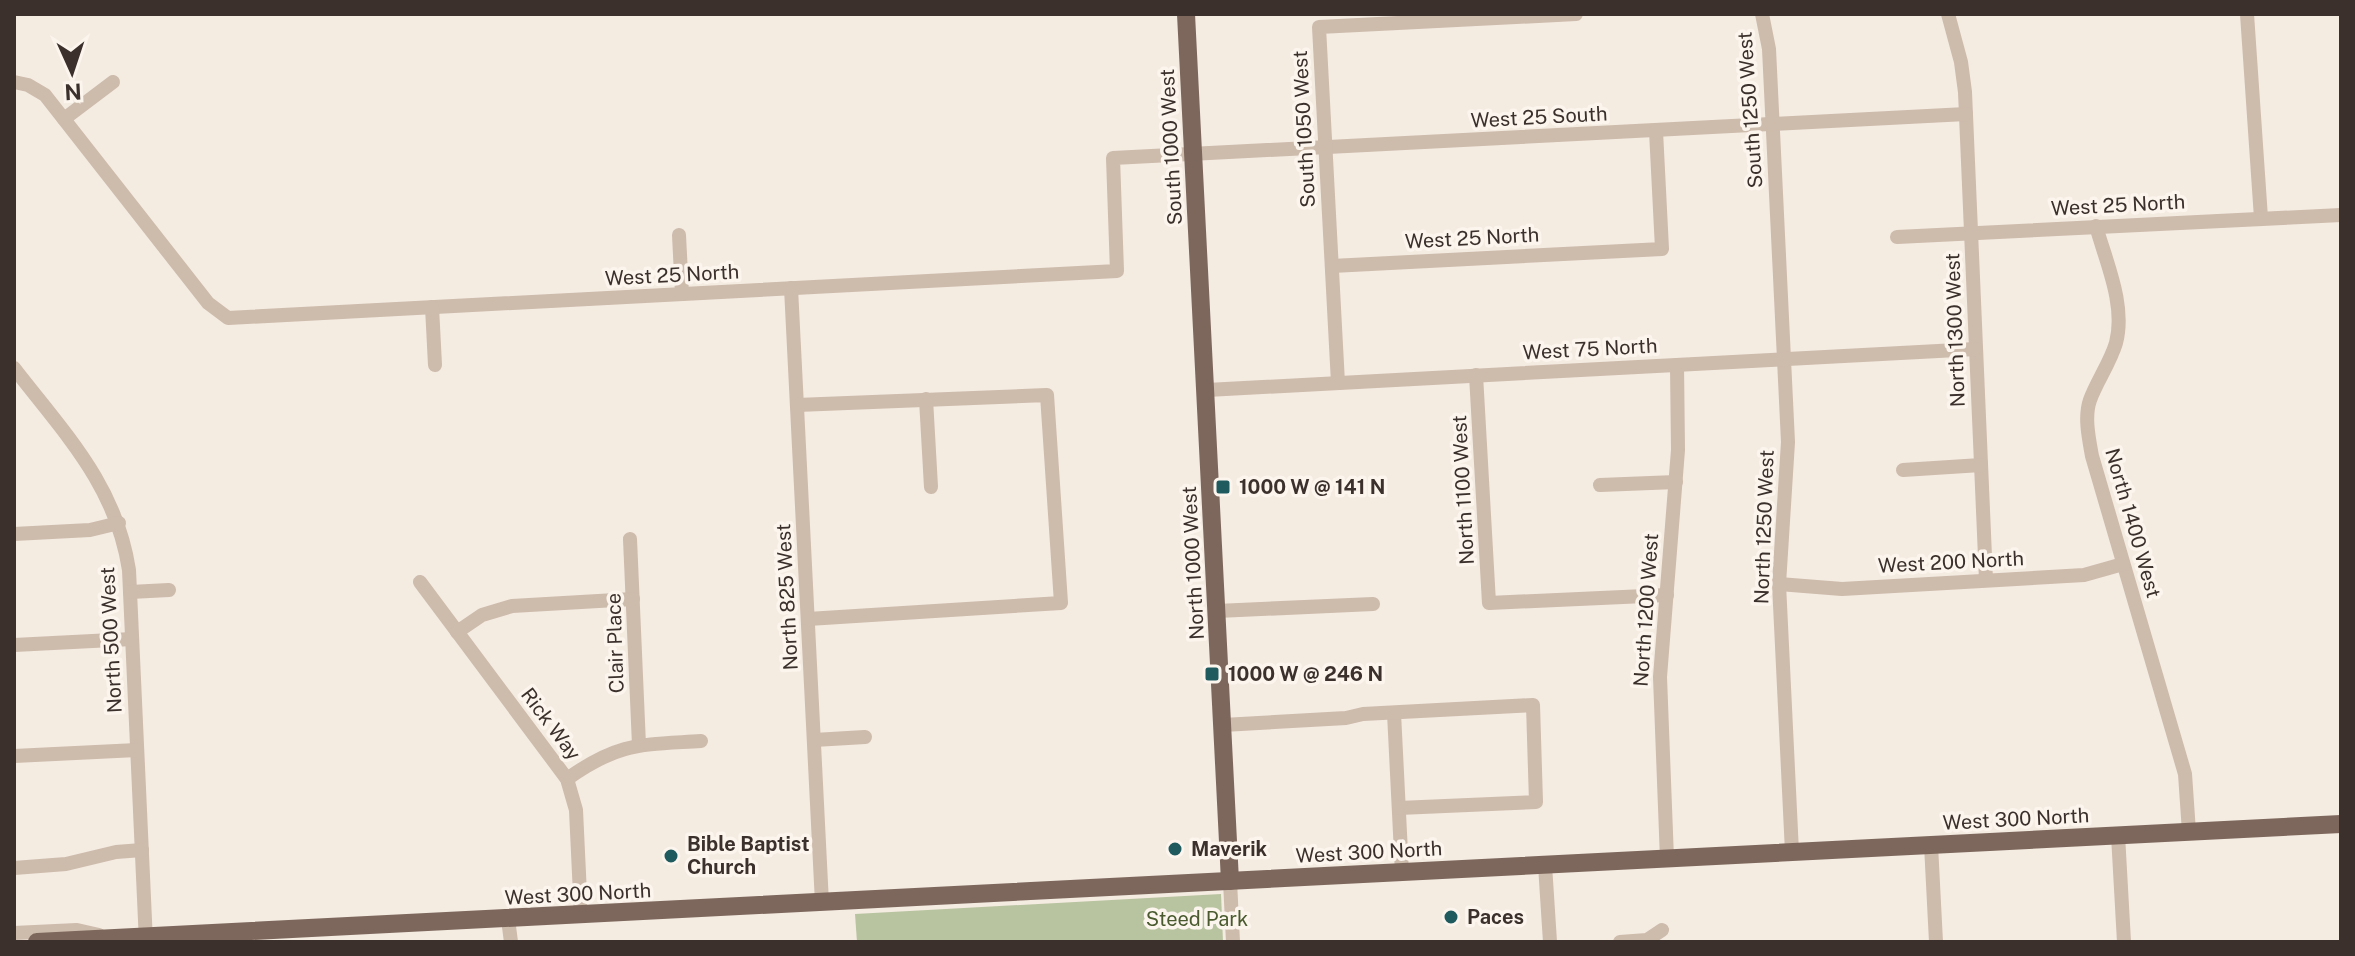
<svg xmlns="http://www.w3.org/2000/svg" width="2355" height="956" viewBox="0 0 2355 956" font-family="'Public Sans',sans-serif">
<rect width="100%" height="100%" fill="#f4ebe1"/>
<!-- green -->
<path fill="#b8c4a0" d="M1221 894 1223 942H857L855 914Z"/>
<g fill="none" stroke-linecap="round" stroke-linejoin="round">
<!-- minor -->
<g stroke="#cdbbac" stroke-width="14">
<path d="M1762 14 1769 49 1788 442 1779 584 1792 852"/>
<path d="M1948 14 1961 62 1965 92 1986 580"/>
<path d="M2247 14 2261 218"/>
<path d="M14 82 28 85 45 95 208 303 228 318 1117 271 1113 158 1966 114"/>
<path d="M64 119 113 82"/>
<path d="M2096 226C2106 262 2126 305 2116 343 2110 363 2097 381 2090 400 2084 417 2089 439 2092 456L2185 774 2189 832"/>
<path d="M679 235 682 294"/>
<path d="M1897 237 2341 215"/>
<path d="M1332 266 1662 249 1656 131"/>
<path d="M791 288 822 903"/>
<path d="M432 307 435 365"/>
<path d="M14 368C65 434 116 485 129 570L146 942"/>
<path d="M1476 375 1489 603 1667 595"/>
<path d="M1338 383 1319 27 1576 14"/>
<path d="M1207 390 1976 349"/>
<path d="M926 399 931 487"/>
<path d="M797 405 1047 395 1061 603 808 619"/>
<path d="M1903 470 1981 465"/>
<path d="M1600 485 1676 482"/>
<path d="M14 534 90 530 119 523"/>
<path d="M630 539 639 745"/>
<path d="M420 582 567 779 576 810 581 916"/>
<path d="M1779 584 1842 589 2084 575 2123 564"/>
<path d="M130 592 169 590"/>
<path d="M1217 611 1373 604"/>
<path d="M457 632 482 615 512 606 633 599"/>
<path d="M14 645 132 639"/>
<path d="M1394 713 1402 873"/>
<path d="M1223 725 1346 718 1363 714 1533 705 1536 802 1399 808"/>
<path d="M814 740 865 737"/>
<path d="M14 756 137 750"/>
<path d="M567 779C619 742 640 745 701 741"/>
<path d="M2118 835 2124 942"/>
<path d="M1931 845 1936 942"/>
<path d="M1667 859 1660 677 1678 450 1677 365"/>
<path d="M1545 865 1550 942"/>
<path d="M14 868 66 864 116 852 142 850"/>
<path d="M1230 881 1233 942"/>
<path d="M508 919 511 942"/>
<path d="M14 933 77 930 99 935"/>
<path d="M1620 942 1647 940 1662 930"/>
</g>
<!-- major -->
<g stroke="#7d675c" stroke-width="18">
<path d="M1186 14 1230 881"/>
<path d="M37 942 2341 824"/>
</g>
</g>
<!-- markers -->
<g fill="#1f5a5e" stroke="#fbf5ee" stroke-width="3">
<rect x="1215" y="479" width="16" height="16" rx="4"/>
<rect x="1204" y="666" width="16" height="16" rx="4"/>
<circle cx="1175" cy="849" r="8"/>
<circle cx="671" cy="856" r="8"/>
<circle cx="1451" cy="917" r="8"/>
</g>
<g text-anchor="middle" dominant-baseline="central" stroke-width="7" stroke-linejoin="round" paint-order="stroke">
<!-- street labels -->
<g font-size="20" fill="#3b302b" stroke="#fbf5ee">
<text transform="translate(1750 110) rotate(-94)">South 1250 West</text>
<text transform="translate(1539 117) rotate(-3)">West 25 South</text>
<text transform="translate(1304 129) rotate(-93)">South 1050 West</text>
<text transform="translate(1171 147) rotate(-93)">South 1000 West</text>
<text transform="translate(2118 205) rotate(-3)">West 25 North</text>
<text transform="translate(1472 238) rotate(-3)">West 25 North</text>
<text transform="translate(672 275) rotate(-3)">West 25 North</text>
<text transform="translate(1955 330) rotate(-92)">North 1300 West</text>
<text transform="translate(1590 349) rotate(-3)">West 75 North</text>
<text transform="translate(1463 490) rotate(-93)">North 1100 West</text>
<text transform="translate(2133 523) rotate(74)">North 1400 West</text>
<text transform="translate(1764 527) rotate(-88)">North 1250 West</text>
<text transform="translate(1951 562) rotate(-3)">West 200 North</text>
<text transform="translate(1193 563) rotate(-93)">North 1000 West</text>
<text transform="translate(787 597) rotate(-93)">North 825 West</text>
<text transform="translate(1646 610) rotate(-86)">North 1200 West</text>
<text transform="translate(111 640) rotate(-93)">North 500 West</text>
<text transform="translate(615 643) rotate(-92)">Clair Place</text>
<text transform="translate(551 724) rotate(53)">Rick Way</text>
<text transform="translate(2016 819) rotate(-3)">West 300 North</text>
<text transform="translate(1369 852) rotate(-3)">West 300 North</text>
<text transform="translate(578 894) rotate(-3)">West 300 North</text>
</g>
<!-- poi labels -->
<g font-size="20" font-weight="bold" fill="#3b302b" stroke="#fbf5ee" text-anchor="start">
<text x="1239" y="487">1000 W @ 141 N</text>
<text x="1228" y="674">1000 W @ 246 N</text>
<text x="687" y="844">Bible Baptist<tspan x="687" dy="23">Church</tspan></text>
<text x="1191" y="849">Maverik</text>
<text x="1467" y="917">Paces</text>
</g>
<!-- park labels -->
<g font-size="20" fill="#4a5a2e" stroke="#fbf5ee">
<text x="1197" y="919">Steed Park</text>
</g>
</g>
<!-- border -->
<rect width="2355" height="956" fill="none" stroke="#3b302b" stroke-width="32"/>
<!-- north arrow -->
<g transform="translate(72 72) rotate(177)" stroke="#fbf5ee" stroke-width="6" paint-order="stroke">
<path d="M0-6L14 30L0 20L-14 30Z" fill="#3b302b"/>
<text y="-12" font-size="22" font-weight="bold" text-anchor="middle" fill="#3b302b">N</text>
</g>
</svg>
